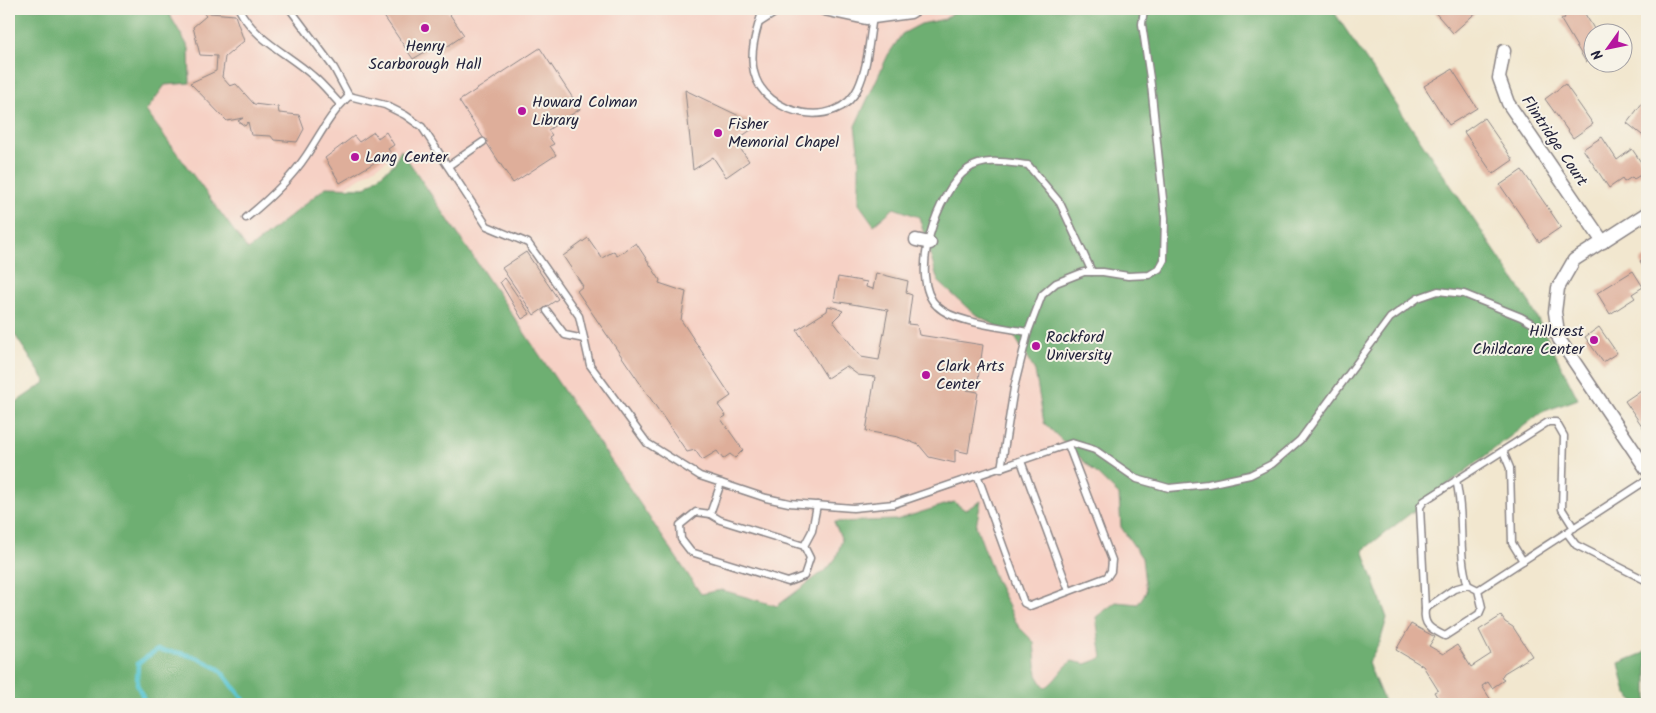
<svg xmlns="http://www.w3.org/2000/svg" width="1656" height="713" viewBox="0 0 1656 713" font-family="Kalam,sans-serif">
<rect width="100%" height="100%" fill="#f7f3e8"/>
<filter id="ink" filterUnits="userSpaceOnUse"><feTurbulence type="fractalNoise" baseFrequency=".02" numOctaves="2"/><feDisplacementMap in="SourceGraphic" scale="10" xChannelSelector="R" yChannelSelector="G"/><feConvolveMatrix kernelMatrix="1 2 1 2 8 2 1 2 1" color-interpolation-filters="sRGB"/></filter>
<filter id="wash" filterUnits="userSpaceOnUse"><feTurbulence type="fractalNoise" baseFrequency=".0096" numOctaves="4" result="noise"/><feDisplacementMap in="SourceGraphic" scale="20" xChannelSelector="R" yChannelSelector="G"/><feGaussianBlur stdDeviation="1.12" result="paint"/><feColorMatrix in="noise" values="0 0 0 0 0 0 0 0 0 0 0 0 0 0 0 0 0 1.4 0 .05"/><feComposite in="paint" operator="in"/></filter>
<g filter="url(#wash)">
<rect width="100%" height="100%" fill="#f2e7cf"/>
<!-- built -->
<path fill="#f6d1c5" d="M9 9H1320L1562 372 1071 704H761L401 151 46 382Z"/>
<!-- forest -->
<g fill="#6eaf72" stroke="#486856">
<path d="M9 9H163L168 12 189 48 190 83 165 85 146 111 248 250 326 187 365 188 394 164 401 150 701 594 722 590 777 606 828 568 836 558 842 540 834 522 896 520 954 502 965 510 981 501 976 526 995 578 1018 626 1034 642 1037 675 1045 688C1057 680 1061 669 1072 661L1086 664 1102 658 1096 617 1116 602 1138 604 1146 592 1142 558 1121 527 1119 495 1044 423 1035 371 1015 337 972 312 938 281 919 217 894 208 874 225 859 204V157L855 126 888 55 902 34 921 24 945 19 958 9H1332L1529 302 1578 399 1542 412 1363 550 1387 618 1380 642 1368 663 1385 704H9V407L46 382 9 326Z"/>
<path d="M1647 649V704H1638L1626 693 1619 663 1644 653Z"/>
</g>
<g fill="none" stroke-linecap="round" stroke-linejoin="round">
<!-- stream -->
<path stroke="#5ac6d3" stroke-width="4.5" d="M146 704 137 684 138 663 157 650 180 653 198 658 219 669 244 700 243 704"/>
</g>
<g id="blocks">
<!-- building -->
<g fill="#deae9a">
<path d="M200 9H207L210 13 235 15 244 41 225 57 222 77 230 86 236 84 254 104 278 107 279 113 299 115 304 129 297 142 274 140 271 136 251 135 248 122 245 126 238 121 243 118 227 121 190 83 216 71 217 56 200 55 193 27 206 16Z"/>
<path d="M379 9H446L464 35 439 52 435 46 413 59Z"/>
<path d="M1432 9H1480L1453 33Z"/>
<path d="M1559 9H1582L1596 32H1594V57L1586 62 1561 20 1565 18Z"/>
<path d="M540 48 580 109 548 130 552 135 549 137 554 144 550 146 556 155 513 183 459 101Z"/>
<path d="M1452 69 1477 108 1449 125 1424 86Z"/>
<path d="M1565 84 1593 124 1573 138 1545 99Z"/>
<path d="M685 90 758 125 735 141 749 161 726 177 713 157 693 170Z"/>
<path d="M1643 102 1647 105V139L1627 123Z"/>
<path d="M1484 118 1513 160 1493 174 1464 132Z"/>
<path d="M374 132 378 138 386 132 394 145 388 149 391 153 340 183 325 158 354 136 359 142Z"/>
<path d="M1602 137 1617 160 1632 149 1647 171 1634 179 1632 177 1624 182 1622 179 1609 188 1583 149Z"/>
<path d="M1522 170 1561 227 1539 242 1500 185Z"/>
<path d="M588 238 602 258 614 251 617 256 636 243 660 280 659 283 686 292 681 320 731 396 718 405 726 416 721 419 743 450 735 458 730 454 723 459 717 451 702 460 695 450 687 452 577 291 583 286 563 256Z"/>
<path d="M526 252 558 299 534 315 502 268Z"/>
<path d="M1647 256V272L1640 261Z"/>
<path d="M1633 271 1643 287 1632 294 1635 298 1610 314 1597 293Z"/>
<path d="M876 273 908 281 906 293 912 295 908 324 917 325 919 335 983 345 978 380 967 390 978 392 968 453 955 450V463L929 457 919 445 898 437 866 431 875 377 858 375 846 366 827 378 797 330 827 311 828 306 836 308 843 311 833 321 861 357 879 360 888 310 834 301 838 277 867 282 866 287 873 289Z"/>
<path d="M505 278 530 314 522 319 500 282Z"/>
<path d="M1599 327 1617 353 1603 362 1585 337Z"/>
<path d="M1647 386V433L1625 401Z"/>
<path d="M1501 616 1505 622 1513 627 1532 656 1504 673 1501 678 1504 680 1492 688 1488 682 1482 686 1491 700 1484 704H1441L1434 692 1438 690 1423 666 1396 650 1411 624 1435 637 1429 646 1443 654 1457 645 1471 667 1491 654 1479 630Z"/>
</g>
</g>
</g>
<g filter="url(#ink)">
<use href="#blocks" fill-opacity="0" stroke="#8a8485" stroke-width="1"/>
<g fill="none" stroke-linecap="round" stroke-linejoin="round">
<!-- lane casing -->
<g stroke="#8a8485" stroke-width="9">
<g id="lane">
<path d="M239 9C255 40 287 53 313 76 323 84 331 95 340 104"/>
<path d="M290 9 334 68 349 96 385 105 405 115 422 127 487 226 528 243 579 316 590 365 647 443 700 476 766 498 789 503 853 508 894 504 1072 443 1095 450 1137 479 1169 488 1208 484 1250 475 1272 464 1300 440 1390 318 1418 298 1438 291 1464 294 1521 317 1558 338"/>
<path d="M763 9C757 29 749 51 754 72 764 116 838 131 858 88 868 67 869 40 873 17"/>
<path d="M759 23 781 9"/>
<path d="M448 166 483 142"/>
<path d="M246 218C268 200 290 180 306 156 320 135 330 114 349 96"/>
<path d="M547 311 565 335 584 339"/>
<path d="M1028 332C1003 327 954 323 937 306 907 278 938 189 968 169 985 157 1010 163 1028 165L1060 203 1092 272"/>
<path d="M1503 451 1510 468 1512 543 1523 561"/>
<path d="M1021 461 1069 591"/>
<path d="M1001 469 1014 388 1028 332 1042 295 1056 283 1084 272H1103L1128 276 1149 275 1159 269 1164 260 1165 218 1151 85 1142 24 1144 9"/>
<path d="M978 477 1024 603 1030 606 1107 577 1111 571 1112 560 1068 445"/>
<path d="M1456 480C1465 515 1457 552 1468 585"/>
<path d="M721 483 710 514 720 520 804 546 812 531 817 505"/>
<path d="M710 514 696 512 680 525 681 539 691 552 788 582 804 576 810 558 804 546"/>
<path d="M1567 533 1576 545 1647 581"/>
<path d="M1468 585 1478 590 1482 607 1479 614 1445 636C1431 629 1423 626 1425 609L1454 589Z"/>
<path d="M1478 590 1647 480"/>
<path d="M1425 609 1420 507 1424 501 1548 422H1556L1564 436 1562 509 1574 528"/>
</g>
</g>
<!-- street casing -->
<g stroke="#8a8485" stroke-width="15">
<g id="street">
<path d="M824 9 866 18 910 12 915 9"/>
<path d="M1504 51 1499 78 1508 103 1603 242"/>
<path d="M1647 213 1574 260 1558 288 1555 312 1559 339 1647 470"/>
<path d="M916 240 930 243"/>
</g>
</g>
<!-- lane -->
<use href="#lane" stroke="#fff" stroke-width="6"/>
<!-- street -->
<use href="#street" stroke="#fff" stroke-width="12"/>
</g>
</g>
<!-- markers -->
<g fill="#b5179e" stroke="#f7f3e8" stroke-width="2">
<circle cx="425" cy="28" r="5"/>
<circle cx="522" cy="111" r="5"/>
<circle cx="718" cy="133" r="5"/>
<circle cx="355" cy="157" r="5"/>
<circle cx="1594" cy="340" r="5"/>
<circle cx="1036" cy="346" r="5"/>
<circle cx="926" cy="375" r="5"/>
</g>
<g text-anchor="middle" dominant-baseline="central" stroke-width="4" stroke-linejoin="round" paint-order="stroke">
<!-- poi labels -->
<g font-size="16" fill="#22223b" stroke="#f7f3e8" text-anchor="start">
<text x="425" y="46" text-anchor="middle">Henry<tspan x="425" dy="18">Scarborough Hall</tspan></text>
<text x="532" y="102">Howard Colman<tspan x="532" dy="18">Library</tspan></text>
<text x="728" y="124">Fisher<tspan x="728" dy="18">Memorial Chapel</tspan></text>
<text x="365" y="157">Lang Center</text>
<text x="1584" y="331" text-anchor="end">Hillcrest<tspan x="1584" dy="18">Childcare Center</tspan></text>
<text x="1046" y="337">Rockford<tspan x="1046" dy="18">University</tspan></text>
<text x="936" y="366">Clark Arts<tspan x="936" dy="18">Center</tspan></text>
</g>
<!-- street labels -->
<g font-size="16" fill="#22223b" stroke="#f7f3e8">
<text transform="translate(1554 141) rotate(56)">Flintridge Court</text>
</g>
</g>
<!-- margin -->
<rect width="1656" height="713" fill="none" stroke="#f7f3e8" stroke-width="30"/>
<!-- north arrow -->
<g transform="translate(1608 48) rotate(237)"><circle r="24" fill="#f7f3e8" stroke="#a29fa3"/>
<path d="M0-4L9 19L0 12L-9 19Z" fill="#b5179e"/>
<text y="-8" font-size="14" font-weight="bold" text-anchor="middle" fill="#22223b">N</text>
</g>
</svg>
